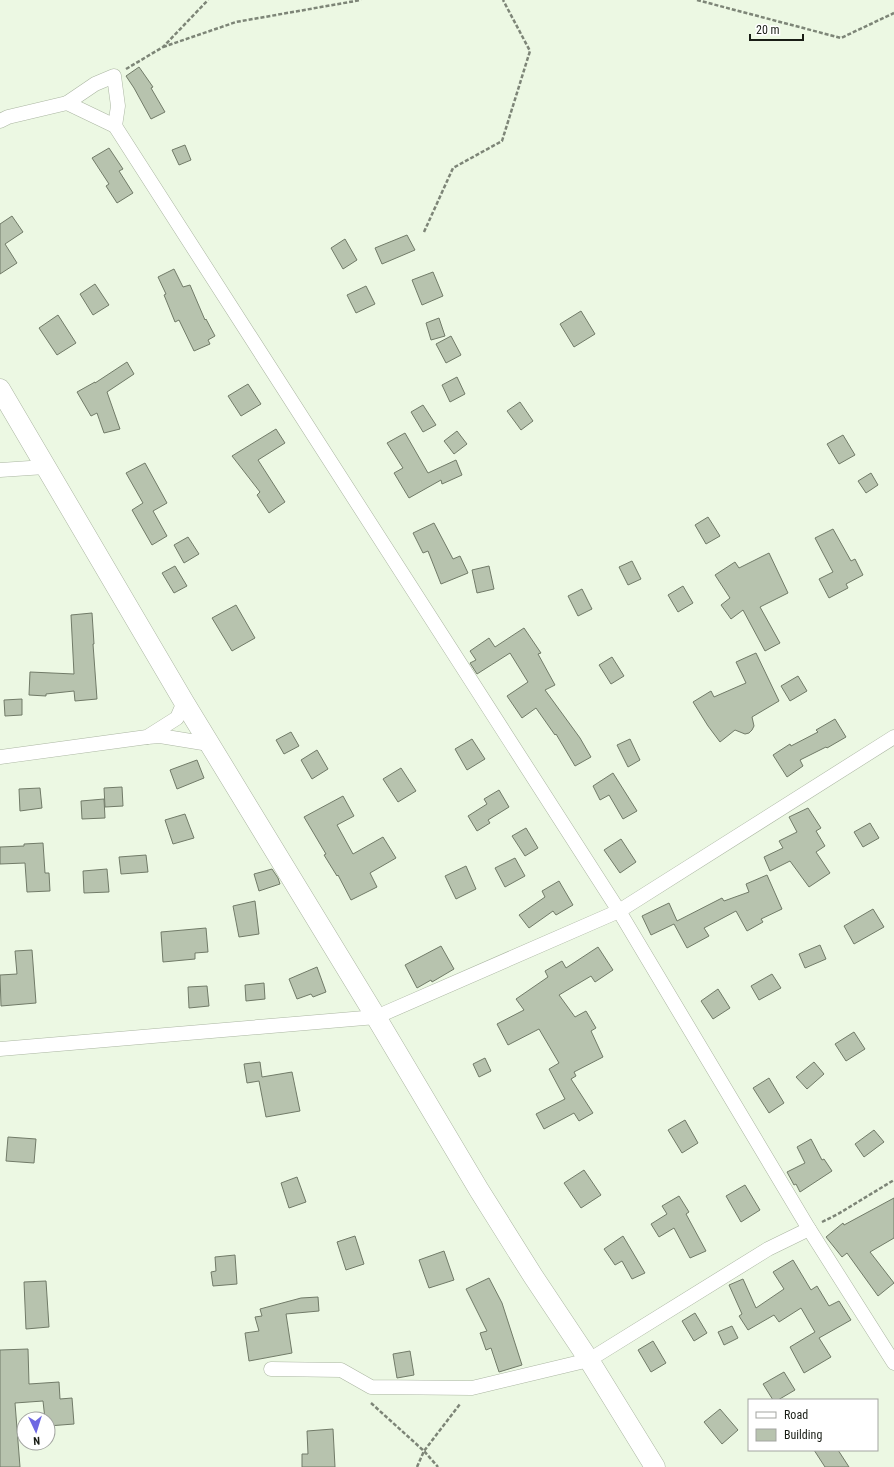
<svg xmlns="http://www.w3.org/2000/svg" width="894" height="1467" viewBox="0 0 894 1467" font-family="'Roboto Condensed',sans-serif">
<rect width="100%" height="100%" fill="#ecf8e3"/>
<!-- building -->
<g fill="#b7c3ae" stroke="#717b68">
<path d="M139 67 153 87 151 88 165 112 151 119 134 88 126 76Z"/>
<path d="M185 145 191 160 179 165 172 150Z"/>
<path d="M109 148 123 169 119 171 133 193 117 203 106 186 109 184 92 158Z"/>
<path d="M12 216 23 232 5 244 17 263 0 274V224Z"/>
<path d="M407 235 415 250 382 264 375 248Z"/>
<path d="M345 239 357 260 343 269 331 248Z"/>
<path d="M174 269 183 287 190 285 205 320 206 319 215 336 208 340 210 344 194 351 179 320 175 322 164 295 166 294 158 277Z"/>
<path d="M433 272 443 296 422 305 412 280Z"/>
<path d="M95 284 109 305 93 315 80 294Z"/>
<path d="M366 286 375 304 356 313 347 295Z"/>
<path d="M581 311 595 334 574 347 560 324Z"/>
<path d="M58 315 76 343 57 355 39 328Z"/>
<path d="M439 318 445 336 431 340 426 323Z"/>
<path d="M451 336 461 355 446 363 436 344Z"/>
<path d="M127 362 134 374 107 392 120 429 104 433 97 413 91 416 77 392 95 382V383Z"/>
<path d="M457 377 465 394 450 402 442 385Z"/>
<path d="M248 384 261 404 241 416 228 396Z"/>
<path d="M520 402 533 421 521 430 507 411Z"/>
<path d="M423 405 436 425 423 432 411 412Z"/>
<path d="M276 429 285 443 258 460 285 502 269 513 257 495 260 492 232 456Z"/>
<path d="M457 431 467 444 454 454 444 441Z"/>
<path d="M405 433 428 473 456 460 462 475 442 484 441 480 409 498 394 473 403 468 387 443Z"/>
<path d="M843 435 855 455 839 464 827 444Z"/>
<path d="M145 463 167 503 153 511 167 536 152 545 132 510 143 503 126 473Z"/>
<path d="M871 473 878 485 866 493 858 481Z"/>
<path d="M708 517 720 536 706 544 695 525Z"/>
<path d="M434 523 453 559 460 556 468 573 441 584 428 551 423 553 413 533Z"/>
<path d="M833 529 851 561 855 559 863 575 846 584 848 588 829 598 819 579 833 572 815 538Z"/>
<path d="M188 537 199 554 184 563 174 545Z"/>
<path d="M769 553 788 593 760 607 780 643 765 651 743 610 731 619 721 605 730 598 715 575 735 562 739 568Z"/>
<path d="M632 561 641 579 628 585 619 567Z"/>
<path d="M175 566 187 586 174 593 162 573Z"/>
<path d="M489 566 494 589 477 593 472 570Z"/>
<path d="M683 586 693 603 678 612 668 595Z"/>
<path d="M582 589 592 609 578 616 568 596Z"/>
<path d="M236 605 255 638 232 651 212 618Z"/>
<path d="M92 613 94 644H93L97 699 75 701 74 691 46 694V696L29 695 30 672 74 674 71 615Z"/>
<path d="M524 628 541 653 538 654 555 685 545 690 580 738 591 757 575 766 556 734 555 735 536 708 522 718 507 696 528 682 510 653 477 674 470 663 476 660 470 651 489 638 495 647Z"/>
<path d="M756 653 779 701 752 717 754 726 752 730 749 733 745 734 735 730 720 742 708 726 693 702 711 691 714 697 746 683 736 662Z"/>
<path d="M612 657 624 676 611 684 599 665Z"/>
<path d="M798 676 807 691 790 701 781 686Z"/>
<path d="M22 699V715L5 716 4 700Z"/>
<path d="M835 719 846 737 827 748 826 747 800 760 803 766 787 777 773 755 790 744 791 746 818 732 816 730Z"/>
<path d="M291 732 299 746 284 754 276 740Z"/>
<path d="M472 739 485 759 467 770 455 749Z"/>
<path d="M630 739 640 760 628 767 617 745Z"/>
<path d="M317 750 328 769 312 779 301 760Z"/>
<path d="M197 760 204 778 177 789 170 770Z"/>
<path d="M401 768 416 791 398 802 383 779Z"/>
<path d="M613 773 637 811 623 819 609 795 600 800 593 786Z"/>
<path d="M122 787 123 806 105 807 104 788Z"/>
<path d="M40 788 42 808 20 811 19 789Z"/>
<path d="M499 790 509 807 488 820 490 823 477 831 468 816 487 804 484 799Z"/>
<path d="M343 796 354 816 337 825 353 854 383 837 396 858 370 873 377 887 351 900 338 875 337 876 324 855 326 854 304 817Z"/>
<path d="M104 799 105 818 82 819 81 801Z"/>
<path d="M808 808 821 828 816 831 825 846 816 852 830 873 809 887 790 861 770 871 764 857 783 848 779 841 797 832 789 817Z"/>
<path d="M185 814 194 838 173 844 165 820Z"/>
<path d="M870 823 879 838 863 847 854 832Z"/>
<path d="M526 828 538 848 525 856 512 836Z"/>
<path d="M621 839 636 862 620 873 604 850Z"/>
<path d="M43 843 45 873H49L50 891 27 892 25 863 0 864V847L24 846V844Z"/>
<path d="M146 855 148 872 121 874 119 857Z"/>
<path d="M515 858 525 876 505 887 495 868Z"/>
<path d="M466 866 476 889 456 899 445 876Z"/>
<path d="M107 869 109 892 84 893 83 871Z"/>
<path d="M272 869 278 878 280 884 259 891 254 874Z"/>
<path d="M767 875 782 909 761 919 763 922 747 931 736 911 704 928 709 936 687 948 674 924 651 935 642 916 669 903 677 921 722 898 724 901 749 892 746 884Z"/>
<path d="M559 881 573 905 556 915 553 911 529 928 519 915 545 897 542 891Z"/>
<path d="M255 901 259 934 239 937 233 906Z"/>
<path d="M873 909 884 927 854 944 844 926Z"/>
<path d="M206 928 208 952 195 953V959L163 962 161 932Z"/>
<path d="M820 945 826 959 805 968 799 954Z"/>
<path d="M441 946 454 969 432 982 431 980 417 988 405 965Z"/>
<path d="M598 947 613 970 595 982 591 976 559 995 575 1017 586 1011 596 1028 591 1031 603 1057 574 1072 576 1076 571 1079 593 1113 579 1121 574 1113 544 1129 536 1114 565 1099 549 1069 559 1063 539 1029 508 1045 497 1024 524 1010 516 999 548 977 545 971 562 961 566 968Z"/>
<path d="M32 950 36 1003 1 1006 0 975 17 974 15 951Z"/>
<path d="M317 967 326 992 313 997 311 994 297 999 289 979Z"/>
<path d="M772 974 781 988 759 1000 751 986Z"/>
<path d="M264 983 265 999 246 1001 245 985Z"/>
<path d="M207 986 209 1006 189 1008 188 987Z"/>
<path d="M718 989 730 1008 713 1019 701 1001Z"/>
<path d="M854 1032 865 1049 846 1061 835 1044Z"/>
<path d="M485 1058 491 1071 479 1077 473 1064Z"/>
<path d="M260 1062 262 1077 292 1072 300 1111 266 1117 259 1081 247 1083 244 1064Z"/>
<path d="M814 1062 824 1074 807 1089 796 1077Z"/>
<path d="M769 1078 784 1103 769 1113 753 1088Z"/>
<path d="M685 1120 698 1143 682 1153 668 1130Z"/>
<path d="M874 1130 884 1142 864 1157 855 1144Z"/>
<path d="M8 1137 36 1139 34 1163 6 1161Z"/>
<path d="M811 1139 822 1160 824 1159 832 1171 800 1192 796 1184 794 1185 787 1172 805 1163 797 1147Z"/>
<path d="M584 1170 601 1195 581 1208 564 1183Z"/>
<path d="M297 1177 306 1202 289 1208 281 1183Z"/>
<path d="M745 1185 760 1210 741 1222 726 1196Z"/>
<path d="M679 1196 689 1212 686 1214 706 1251 690 1258 674 1228 659 1237 651 1224 667 1214 662 1206Z"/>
<path d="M894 1198V1238L870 1252 894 1283 878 1296 847 1253 842 1257 826 1237 843 1223 844 1225Z"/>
<path d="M355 1236 364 1264 346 1270 337 1242Z"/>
<path d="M623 1236 645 1273 632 1279 622 1261 615 1265 604 1249Z"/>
<path d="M444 1251 454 1280 429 1288 419 1260Z"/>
<path d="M235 1255 237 1284 213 1286 211 1272 216 1271 215 1257Z"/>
<path d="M793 1260 811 1290 817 1286 829 1306 839 1301 851 1320 819 1338 831 1357 804 1373 790 1347 815 1332 801 1308 779 1322 774 1315 748 1330 739 1316 742 1314 729 1285 743 1279 756 1308 784 1289 773 1272Z"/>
<path d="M489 1278 502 1303 522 1365 499 1372 491 1348 486 1350 480 1333 487 1331 466 1289Z"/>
<path d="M46 1281 49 1327 26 1329 24 1282Z"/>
<path d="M318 1297 319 1311 286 1314 292 1353 249 1361 245 1333 259 1331 255 1317 262 1316 260 1309 301 1298Z"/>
<path d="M695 1313 707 1333 694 1341 682 1321Z"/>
<path d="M732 1326 738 1338 724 1345 718 1332Z"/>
<path d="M653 1341 666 1363 651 1372 638 1350Z"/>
<path d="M28 1349 29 1384 59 1382 60 1399 72 1398 74 1424 48 1426V1419H45L43 1401 15 1403 20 1467H0V1350Z"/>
<path d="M410 1351 414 1375 397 1378 393 1354Z"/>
<path d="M784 1372 795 1390 778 1400H773L763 1384Z"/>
<path d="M720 1409 738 1430 722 1444 704 1422Z"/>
<path d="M333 1429 335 1467H302V1454H308L307 1431Z"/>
<path d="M814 1450H838L849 1467H825Z"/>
</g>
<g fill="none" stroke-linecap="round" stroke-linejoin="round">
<!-- street casing -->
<g stroke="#abb6a2" stroke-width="15">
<g id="street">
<path d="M67 103 95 84 114 76 118 106 115 126"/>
<path d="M0 121 8 117 67 103 115 126 619 911 809 1229 894 1363"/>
<path d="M0 470 45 467"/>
<path d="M147 737 160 736 209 744"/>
<path d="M0 757 147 737 177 718 184 702"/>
<path d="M0 1049 376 1017 619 911 894 737"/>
<path d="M271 1369 341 1370 371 1387 472 1388 589 1360 768 1249 809 1229"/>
</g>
</g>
<!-- secondary casing -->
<g stroke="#abb6a2" stroke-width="21">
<path id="secondary" d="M0 389 184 702 376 1017 479 1190 533 1276 589 1360 655 1467"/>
</g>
<!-- path -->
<g stroke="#7d8577" stroke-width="2.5" stroke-dasharray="4 2" stroke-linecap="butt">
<path d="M697 0 841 38 894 13"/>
<path d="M163 47 236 22 361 0"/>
<path d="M126 69 163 47 208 0"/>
<path d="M424 232 453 168 502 141 530 51 503 0"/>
<path d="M822 1222 838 1214 894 1180"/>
<path d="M371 1403 424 1451 438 1467"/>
<path d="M417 1467 424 1451 460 1404"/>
</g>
<!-- street -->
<use href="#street" stroke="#fff" stroke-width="14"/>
<!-- secondary -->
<use href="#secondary" stroke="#fff" stroke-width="20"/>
</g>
<!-- legend -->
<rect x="748" y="1399" width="130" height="52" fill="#ffffff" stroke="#a3a5a1"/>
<rect x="756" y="1412" width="20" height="6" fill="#ffffff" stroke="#a3a5a1"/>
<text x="784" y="1419" font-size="12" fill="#191d15">Road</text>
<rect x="756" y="1429" width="20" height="12" fill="#b7c3ae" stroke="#a3a5a1"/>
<text x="784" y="1439" font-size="12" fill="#191d15">Building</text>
<!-- north arrow -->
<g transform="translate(36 1431) rotate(176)"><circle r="19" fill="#ffffff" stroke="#a3a5a1"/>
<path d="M0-3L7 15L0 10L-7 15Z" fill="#6e68e2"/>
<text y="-6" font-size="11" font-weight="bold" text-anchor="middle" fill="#191d15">N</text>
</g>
<!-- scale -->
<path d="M750 34v6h53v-6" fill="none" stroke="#191d15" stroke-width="2"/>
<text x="756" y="34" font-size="12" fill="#191d15" stroke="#ffffff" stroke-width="3" paint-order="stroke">20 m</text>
</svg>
